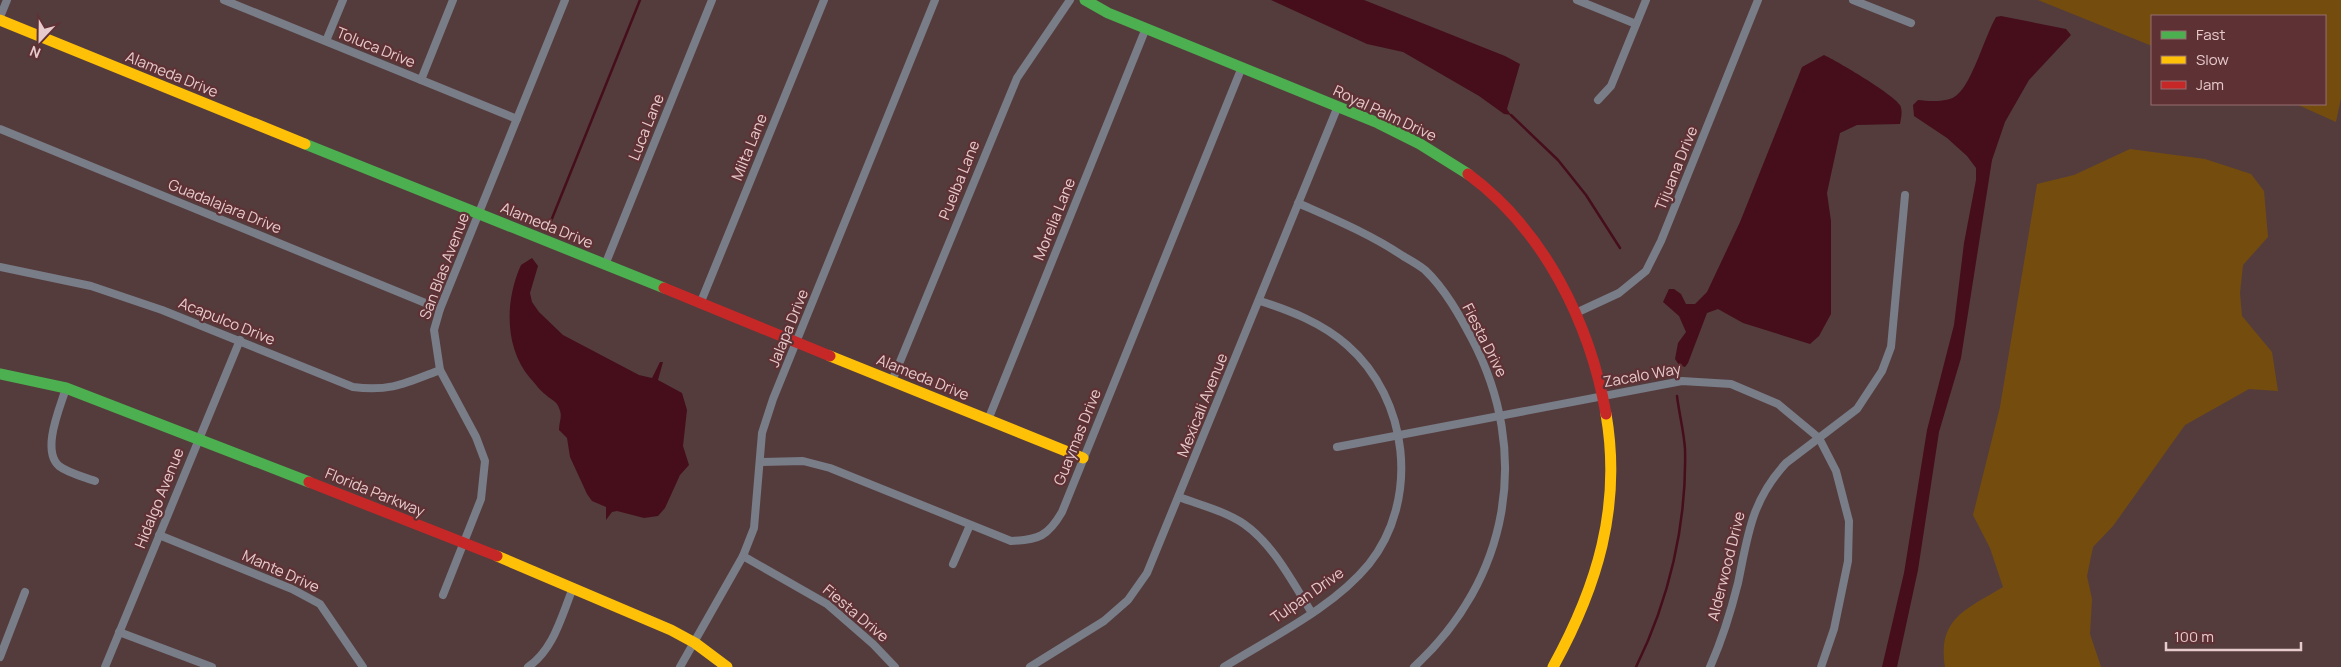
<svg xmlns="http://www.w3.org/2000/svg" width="2341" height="667" viewBox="0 0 2341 667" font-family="Manrope,sans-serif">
<rect width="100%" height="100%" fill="#543c3d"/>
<!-- green -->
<g fill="#744d0e">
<path d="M2038 0H2341V98L2336 122 2296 104H2325V16H2152V46Z"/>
<path d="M2130 149 2205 159 2251 174 2264 191 2268 237 2243 265 2240 293 2242 316 2272 352 2278 391 2249 389 2185 425 2113 526 2093 547 2087 576 2092 599 2090 634 2101 667H1945C1937 618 1967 609 2003 587L1990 548 1973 515 2000 407 2037 184 2074 175Z"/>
</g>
<!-- water -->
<g fill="#450e1a">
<path d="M1271 0H1364L1505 56 1520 64 1507 109 1511 115 1504 114 1479 96 1403 52 1367 44Z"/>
<path d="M2001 16 2066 29 2071 35 2029 80 2005 122 1992 160 1961 358 1939 432 1918 570 1897 667H1882L1904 573 1927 430 1954 325 1964 243 1976 180V168L1967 156 1947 138 1914 116 1913 105 1918 100C1929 101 1948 103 1957 95 1972 83 1985 36 1996 17Z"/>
<path d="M1824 55C1837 61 1893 94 1900 105 1903 111 1901 118 1900 124L1857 125 1840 133 1827 193 1831 221V314L1819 336 1810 344 1743 323 1718 309 1707 313 1688 363 1685 367 1679 365 1675 359 1678 343 1686 332 1679 316 1663 302 1669 289H1674L1681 294 1686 304H1695L1707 292 1740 222 1802 67Z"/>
<path d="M532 258 538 266 530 293 532 302 539 312 563 335 639 375 652 378 660 362H663L658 380 682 393 687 410 683 446 689 465 680 475 665 508 658 516 644 518 617 511 612 512 606 520V507L592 501 587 494 570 457 567 438 559 430C559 421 563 417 559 408 556 400 551 400 546 395 540 391 535 383 530 378 504 347 505 300 521 265Z"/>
</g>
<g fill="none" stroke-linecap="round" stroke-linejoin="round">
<!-- stream -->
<g stroke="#450e1a" stroke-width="2.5">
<path d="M1511 115 1558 160 1586 195 1620 248"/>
<path d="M551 221 640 0"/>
<path d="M1636 667C1669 600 1687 524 1685 449 1684 432 1679 413 1677 396"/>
</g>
<!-- street -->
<g stroke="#797d88" stroke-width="8">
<path d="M224 0 517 119"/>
<path d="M1577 0 1636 24"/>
<path d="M1853 0 1911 23"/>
<path d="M0 17 7 0"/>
<path d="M326 41 343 0"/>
<path d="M421 80 453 0"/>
<path d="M1598 100 1611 86 1646 0"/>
<path d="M0 129 440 309"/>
<path d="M1298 203C1334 219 1370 234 1403 256 1410 260 1419 265 1425 270 1445 289 1460 316 1472 339 1532 453 1509 580 1414 667"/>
<path d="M605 265 712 0"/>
<path d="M0 267 91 286 162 310 353 387C390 392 406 383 440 370"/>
<path d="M700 304 824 0"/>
<path d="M1578 312 1619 293 1646 271 1661 241 1758 0"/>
<path d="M892 381 1017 78 1070 0"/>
<path d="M66 388C60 408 41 450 59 466 68 473 84 477 95 481"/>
<path d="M988 420 1146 28"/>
<path d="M1337 447 1682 381 1731 384 1778 404 1819 438 1836 471 1849 521 1848 561 1834 629 1821 667"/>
<path d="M760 462 803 461 830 468 1011 541C1039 540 1048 536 1062 512L1242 67"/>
<path d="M1179 497C1200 505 1225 511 1244 524 1274 545 1292 582 1312 613"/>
<path d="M159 535 292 589 320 604 363 667"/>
<path d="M743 556 827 604 873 644 895 667"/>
<path d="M953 564 970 525"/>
<path d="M443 595 481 499 485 461 476 437 440 370 434 330 440 309 565 0"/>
<path d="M119 632 212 667"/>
<path d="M0 657 25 592"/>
<path d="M105 667 240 340"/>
<path d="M528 667C554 649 561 617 573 588"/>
<path d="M680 667 743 556 754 528 762 433 773 399 935 0"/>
<path d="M1030 667 1104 621 1128 600 1147 573 1338 106"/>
<path d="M1224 667C1272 637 1333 608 1369 564 1420 500 1409 399 1347 345 1322 323 1291 311 1260 301"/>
<path d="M1710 667C1722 640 1731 611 1738 583 1748 535 1751 501 1786 463L1857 409 1882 371 1891 347 1905 195"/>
</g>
<!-- fast -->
<g stroke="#4caf50" stroke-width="11">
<path d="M1085 0 1108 13 1378 123 1420 144 1468 174"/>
<path d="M305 144 664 288"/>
<path d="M0 374 66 388 309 482"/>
</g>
<!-- slow -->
<g stroke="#ffc107" stroke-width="11">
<path d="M0 20 305 144"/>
<path d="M830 356 1083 458"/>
<path d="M497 556 671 630 695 643 727 667"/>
<path d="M1553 667C1597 587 1622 507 1606 414"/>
</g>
<!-- jam -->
<g stroke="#c62828" stroke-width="11">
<path d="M1468 174C1544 230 1590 323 1606 414"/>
<path d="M664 288 830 356"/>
<path d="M309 482 497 556"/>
</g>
</g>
<g text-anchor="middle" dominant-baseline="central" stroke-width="4.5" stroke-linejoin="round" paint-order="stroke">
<!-- street labels -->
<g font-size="15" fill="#e7cacc" stroke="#5e3135">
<text transform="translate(376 47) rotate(22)">Toluca Drive</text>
<text transform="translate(172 74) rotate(22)">Alameda Drive</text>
<text transform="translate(1385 113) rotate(25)">Royal Palm Drive</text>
<text transform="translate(646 127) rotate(-68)">Luca Lane</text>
<text transform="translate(749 147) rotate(-68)">Milta Lane</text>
<text transform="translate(1676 168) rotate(-68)">Tijuana Drive</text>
<text transform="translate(959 180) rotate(-68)">Puelba Lane</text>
<text transform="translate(225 206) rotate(22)">Guadalajara Drive</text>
<text transform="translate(1054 219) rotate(-68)">Morelia Lane</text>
<text transform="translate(547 225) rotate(22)">Alameda Drive</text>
<text transform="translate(444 266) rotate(-69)">San Blas Avenue</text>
<text transform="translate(227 321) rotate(22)">Acapulco Drive</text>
<text transform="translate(788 328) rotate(-68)">Jalapa Drive</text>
<text transform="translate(1485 340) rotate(63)">Fiesta Drive</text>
<text transform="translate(1642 375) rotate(-10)">Zacalo Way</text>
<text transform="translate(923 377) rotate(22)">Alameda Drive</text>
<text transform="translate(1202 405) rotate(-68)">Mexicali Avenue</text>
<text transform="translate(1077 437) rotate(-68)">Guaymas Drive</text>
<text transform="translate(375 492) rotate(22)">Florida Parkway</text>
<text transform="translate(159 498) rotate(-68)">Hidalgo Avenue</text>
<text transform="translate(1726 566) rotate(-76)">Alderwood Drive</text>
<text transform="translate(281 571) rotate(24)">Mante Drive</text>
<text transform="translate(1307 595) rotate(-35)">Tulpan Drive</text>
<text transform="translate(856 613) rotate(40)">Fiesta Drive</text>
</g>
</g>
<!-- legend -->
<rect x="2151" y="15" width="175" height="90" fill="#5e3135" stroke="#956e71"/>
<rect x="2161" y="31" width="25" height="8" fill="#4caf50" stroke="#956e71"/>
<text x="2196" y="40" font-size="15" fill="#e7cacc">Fast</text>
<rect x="2161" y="56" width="25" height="8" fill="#ffc107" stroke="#956e71"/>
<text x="2196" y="65" font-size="15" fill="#e7cacc">Slow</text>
<rect x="2161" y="81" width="25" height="8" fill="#c62828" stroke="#956e71"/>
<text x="2196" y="90" font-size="15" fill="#e7cacc">Jam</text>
<!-- north arrow -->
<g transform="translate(40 40) rotate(202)" stroke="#5e3135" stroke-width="4" paint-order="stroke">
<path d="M0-4L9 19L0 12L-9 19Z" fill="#e7cacc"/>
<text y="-8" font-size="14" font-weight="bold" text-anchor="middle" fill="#e7cacc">N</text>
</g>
<!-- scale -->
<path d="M2166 642v8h135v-8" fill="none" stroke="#e7cacc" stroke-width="2.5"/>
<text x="2174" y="642" font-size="15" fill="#e7cacc" stroke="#5e3135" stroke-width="4" paint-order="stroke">100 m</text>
</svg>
